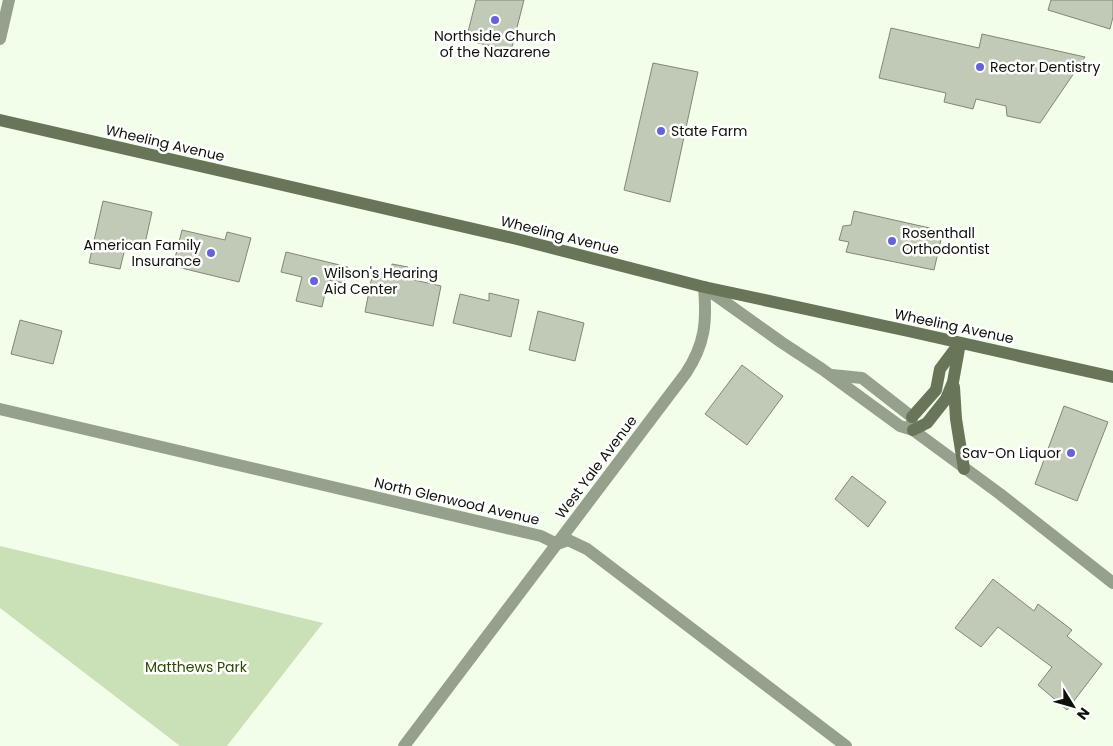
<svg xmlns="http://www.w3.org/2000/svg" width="1113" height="746" viewBox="0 0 1113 746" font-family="Poppins,sans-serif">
<rect width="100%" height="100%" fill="#f3feea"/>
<!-- green -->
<path fill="#cae0b7" d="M0 546 323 623 227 746H180L0 608Z"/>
<!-- building -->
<g fill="#c0cab7" stroke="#7e8876">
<path d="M476 0H524L511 51 466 40Z"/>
<path d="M1051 0H1113V17L1110 29 1048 10Z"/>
<path d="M891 28 979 48 982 34 1085 57 1040 123 1007 116 1006 106 976 99 973 109 944 102 946 93 879 78Z"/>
<path d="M653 63 698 72 670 202 624 190Z"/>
<path d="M103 201 152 212 144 248 126 244 120 269 89 263Z"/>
<path d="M854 211 943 231 934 270 846 252 849 242 839 240 843 226 851 225Z"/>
<path d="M182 230 225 240 227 232 251 238 239 282 173 266Z"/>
<path d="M286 252 348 267 344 283 328 280 322 307 296 301 302 277 281 272Z"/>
<path d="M392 264 408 267 405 278 441 286 433 326 365 312 373 271 391 274Z"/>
<path d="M489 293 519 300 511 337 453 323 460 294 489 301Z"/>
<path d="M538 311 584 323 575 361 529 350Z"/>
<path d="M20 320 62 331 53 364 11 354Z"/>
<path d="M742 365 783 396 747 445 705 414Z"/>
<path d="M1064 406 1108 422 1077 501 1035 484Z"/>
<path d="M852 476 886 502 868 527 835 499Z"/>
<path d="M993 579 1034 611 1038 604 1072 630 1067 636 1102 664 1067 710 1038 685 1052 667 998 627 981 647 955 628Z"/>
</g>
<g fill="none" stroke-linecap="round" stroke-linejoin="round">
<!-- minor -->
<g stroke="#96a18d" stroke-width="12">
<path d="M0 39 9 0"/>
<path d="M704 287 781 342 822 369 900 426 913 430"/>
<path d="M832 375 862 378 912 417"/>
<path d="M0 409 541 536 557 544 568 540 587 549 846 746"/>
<path d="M404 746 686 373C705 344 707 322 704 287"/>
</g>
<!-- tertiary -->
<path stroke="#96a18d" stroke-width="12" d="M912 422 913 430 1000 494 1113 583"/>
<!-- secondary -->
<g stroke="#677659" stroke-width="12">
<path d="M0 120 517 239 704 287 908 331 1113 377"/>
<path d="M954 387 956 419 964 469"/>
<path d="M912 417 936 390 940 369 958 345"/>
<path d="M913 430 927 423 946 399 953 382 960 343"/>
</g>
</g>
<!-- markers -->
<g fill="#6562db" stroke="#fff" stroke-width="2">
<circle cx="495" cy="20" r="5"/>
<circle cx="980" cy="67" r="5"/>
<circle cx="661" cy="131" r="5"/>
<circle cx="892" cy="241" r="5"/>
<circle cx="211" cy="253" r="5"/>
<circle cx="314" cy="281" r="5"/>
<circle cx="1071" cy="453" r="5"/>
</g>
<g text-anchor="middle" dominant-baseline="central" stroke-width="5" stroke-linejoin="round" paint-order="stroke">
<!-- poi labels -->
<g font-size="14" fill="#0d110a" stroke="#fff" text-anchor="start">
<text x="495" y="36" text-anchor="middle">Northside Church<tspan x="495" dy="16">of the Nazarene</tspan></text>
<text x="990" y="67">Rector Dentistry</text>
<text x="671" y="131">State Farm</text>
<text x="902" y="233">Rosenthall<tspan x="902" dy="16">Orthodontist</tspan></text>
<text x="201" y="245" text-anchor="end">American Family<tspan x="201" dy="16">Insurance</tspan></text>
<text x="324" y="273">Wilson's Hearing<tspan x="324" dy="16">Aid Center</tspan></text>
<text x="1061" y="453" text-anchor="end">Sav-On Liquor</text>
</g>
<!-- street labels -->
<g font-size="14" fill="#0d110a" stroke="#fff">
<text transform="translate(165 143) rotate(13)">Wheeling Avenue</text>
<text transform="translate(560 235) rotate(14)">Wheeling Avenue</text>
<text transform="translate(954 326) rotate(12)">Wheeling Avenue</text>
<text transform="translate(596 467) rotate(-53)">West Yale Avenue</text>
<text transform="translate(457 501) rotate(13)">North Glenwood Avenue</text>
</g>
<!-- park labels -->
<g font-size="14" fill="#2c4800" stroke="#fff">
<text x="196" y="667">Matthews Park</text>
</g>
</g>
<!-- north arrow -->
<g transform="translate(1073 706) rotate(127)" stroke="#ffffff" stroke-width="4" paint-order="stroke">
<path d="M0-4L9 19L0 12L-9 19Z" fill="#0d110a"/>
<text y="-8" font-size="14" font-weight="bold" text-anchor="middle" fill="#0d110a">N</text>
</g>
</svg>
